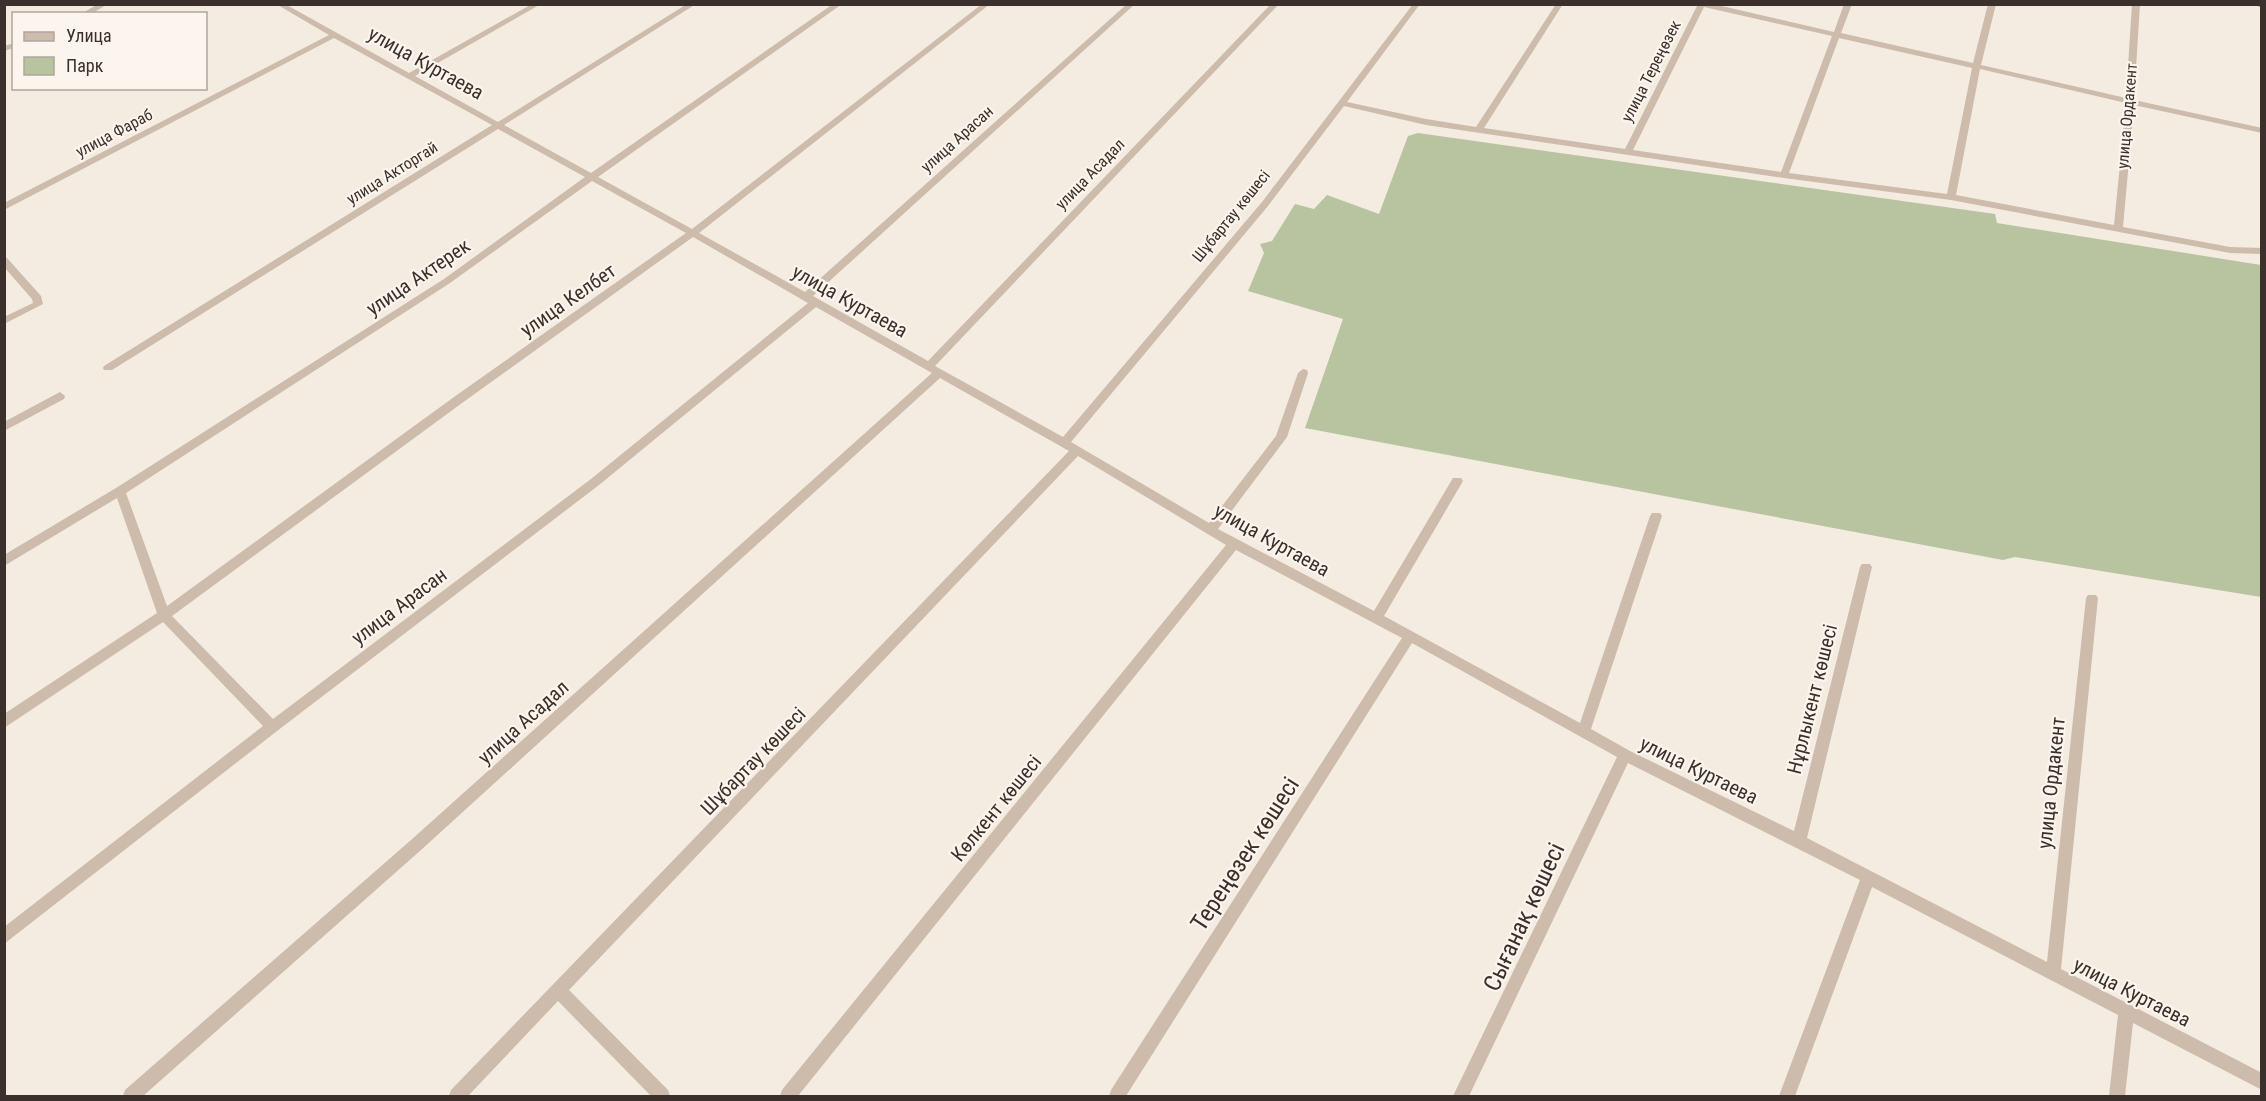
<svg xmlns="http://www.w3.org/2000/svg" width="2266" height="1101" viewBox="0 0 2266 1101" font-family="'Roboto Condensed',sans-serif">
<rect width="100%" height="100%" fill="#f4ebe1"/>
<!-- green -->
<path fill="#b8c4a0" d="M1418 133 1995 214 1997 223 2261 265V597L2015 557 2003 560 1305 428 1343 319 1248 291 1264 253 1260 244 1272 241 1295 204 1314 209 1327 195 1379 214 1408 136Z"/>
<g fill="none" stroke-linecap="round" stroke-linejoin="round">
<!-- stream -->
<path stroke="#7fb0b2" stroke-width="3" d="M2256 4 2262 6"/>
<!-- street -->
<g fill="#cdbbac" fill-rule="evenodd">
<path d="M98 4H108L91 14H81Z"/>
<path d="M276 4H285L409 73 532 4H541L415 76 498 122 687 4H696L504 125 591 173 833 4H842L598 177 692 229 982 4H990L699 233 805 292 1127 4H1135L813 296 928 361 1271 4H1279L935 366 1063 437 1262 202 1413 4H1420L1347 102 1426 119 1476 127 1556 4H1563L1484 128 1625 149 1698 4H1713L1834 32 1844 4H1852L1841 33 1973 63 1988 4H1996L1981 65 2126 98 2132 4H2140L2134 100 2262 128V133L2134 105 2123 227 2230 247 2262 248V254L2230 253 1951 200 1784 178 1426 125 1344 106 1268 206 1071 442 1209 523 1276 436 1298 373 1303 369 1307 370 1308 373 1287 437 1218 529 1374 611 1453 478H1461L1463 481 1384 616 1580 723 1650 516 1652 513H1660L1662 516 1591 729 1630 751 1794 831 1860 567 1862 564H1870L1872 567 1807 838 2047 962 2086 598 2088 595H2096L2098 598 2061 969 2262 1073V1090L2133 1023 2125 1096H2109L2118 1015 1872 887 1795 1096H1779L1860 880 1628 763 1469 1096H1453L1617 757 1412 643 1126 1096H1109L1111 1090 1402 638 1236 550 798 1096H780L782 1090 1226 545 1078 456 569 990 668 1090 670 1096H651L558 1001 468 1096H449L451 1090 1069 451 940 378 421 850 143 1096H123L125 1090 411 840 932 373 816 307 599 485 277 731 4 944V927L263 726 163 622 4 728V714L157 613 117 498 4 566V555L116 488 444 279 585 177 498 129 112 370H104L103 368 104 366 492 125 334 38 4 210V203L329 35ZM1704 7 1832 36 1781 172 1633 150ZM1839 38 1972 68 1947 194 1789 173ZM1980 69 2126 103 2114 225 1956 195ZM592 181 686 233 454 397 167 606 126 493 450 283ZM693 237 808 303 591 479 273 719 172 616 462 403Z"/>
<path d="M14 43V48L4 51V46Z"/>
<path d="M4 257 7 258 41 296 43 304 4 324V317L33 303 32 299 4 267Z"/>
<path d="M60 392 65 396 64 399 4 431V422Z"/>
</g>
</g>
<g text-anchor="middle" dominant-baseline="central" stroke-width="4.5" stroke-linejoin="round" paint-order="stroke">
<!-- far-street labels -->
<g font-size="16" fill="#3b302b" stroke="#fbf5ee">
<text transform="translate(1651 71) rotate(-63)">улица Тереңөзек</text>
<text transform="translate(2127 116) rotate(-85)">улица Ордакент</text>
<text transform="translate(114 133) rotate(-28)">улица Фараб</text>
<text transform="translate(957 139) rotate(-42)">улица Арасан</text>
<text transform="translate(392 173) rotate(-32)">улица Акторгай</text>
<text transform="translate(1090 174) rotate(-46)">улица Асадал</text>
<text transform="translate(1231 216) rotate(-51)">Шұбартау көшесі</text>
</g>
<!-- street labels -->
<g font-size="20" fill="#3b302b" stroke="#fbf5ee">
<text transform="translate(426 63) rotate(29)">улица Куртаева</text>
<text transform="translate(418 277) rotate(-34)">улица Актерек</text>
<text transform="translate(568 300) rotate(-35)">улица Келбет</text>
<text transform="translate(850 301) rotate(29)">улица Куртаева</text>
<text transform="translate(1272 540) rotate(29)">улица Куртаева</text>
<text transform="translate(399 606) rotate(-37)">улица Арасан</text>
<text transform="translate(1812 699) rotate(-76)">Нұрлыкент көшесі</text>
<text transform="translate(523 722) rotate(-42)">улица Асадал</text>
<text transform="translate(753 761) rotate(-46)">Шұбартау көшесі</text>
<text transform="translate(1699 770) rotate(26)">улица Куртаева</text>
<text transform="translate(2051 783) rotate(-84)">улица Ордакент</text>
<text transform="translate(996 808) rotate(-51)">Көлкент көшесі</text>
<text transform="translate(2132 992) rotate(27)">улица Куртаева</text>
</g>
<!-- near-street labels -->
<g font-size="24" fill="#3b302b" stroke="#fbf5ee">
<text transform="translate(1245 854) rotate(-57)">Тереңөзек көшесі</text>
<text transform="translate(1524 917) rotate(-65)">Сығанақ көшесі</text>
</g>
</g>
<!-- border -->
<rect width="2266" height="1101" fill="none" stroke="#3b302b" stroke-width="12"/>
<!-- legend -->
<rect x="12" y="12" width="195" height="78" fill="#fbf5ee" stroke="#aea6a0" stroke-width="1.5"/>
<rect x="24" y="32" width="30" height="9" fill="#cdbbac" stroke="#aea6a0" stroke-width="1.5"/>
<text x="66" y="42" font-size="18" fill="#3b302b">Улица</text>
<rect x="24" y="57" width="30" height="18" fill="#b8c4a0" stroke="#aea6a0" stroke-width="1.5"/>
<text x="66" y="72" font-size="18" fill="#3b302b">Парк</text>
</svg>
